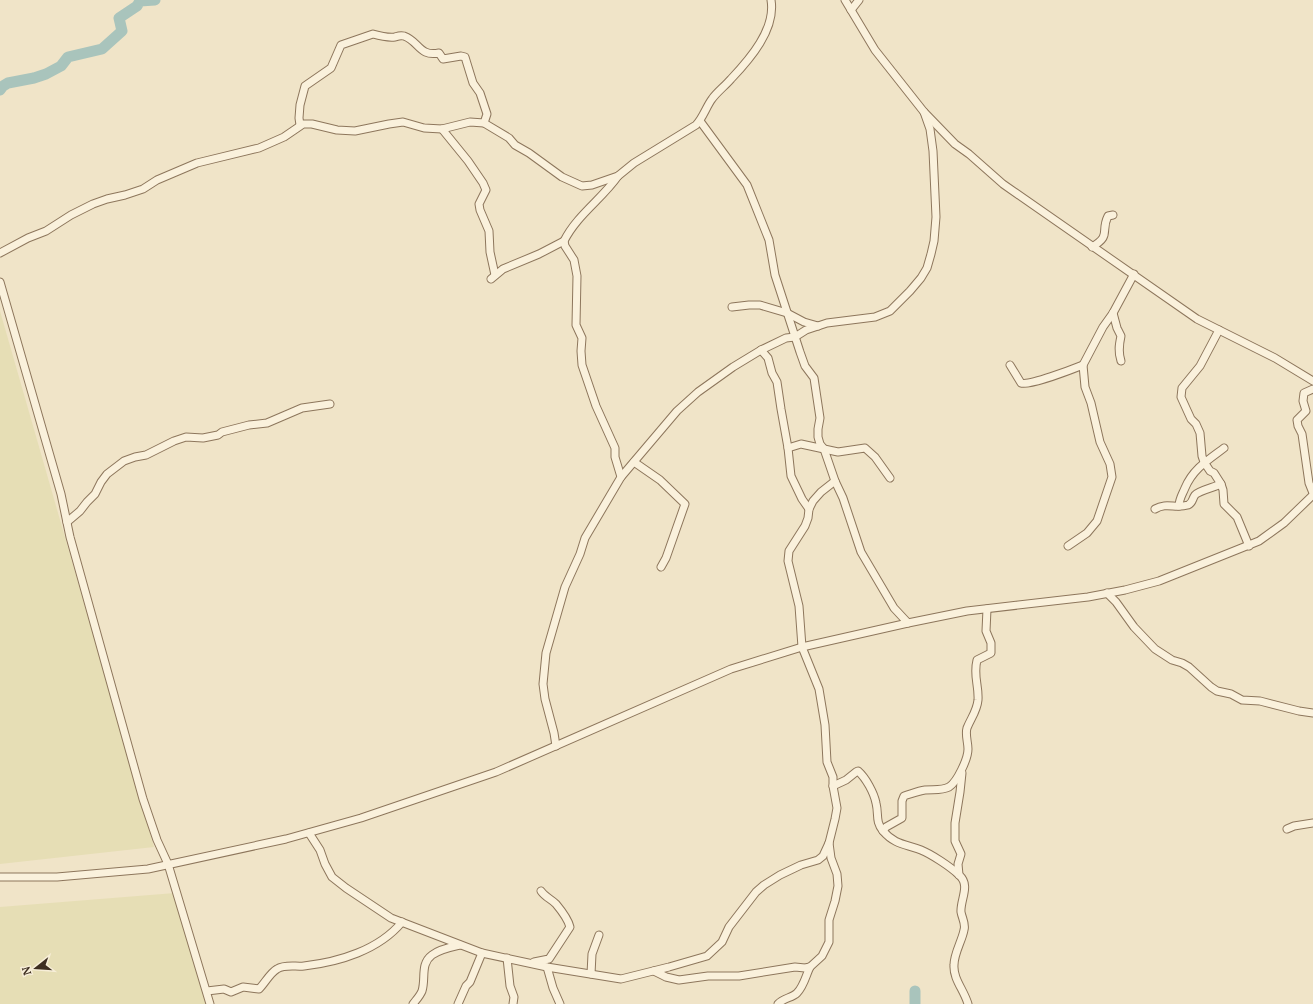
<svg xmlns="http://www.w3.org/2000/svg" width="1313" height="1004" viewBox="0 0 1313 1004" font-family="'PT Serif',serif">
<rect width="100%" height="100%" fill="#f0e4c8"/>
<!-- farmland -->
<g fill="#e6deb5">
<path d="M0 311 154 847 0 864Z"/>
<path d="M175 893 207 1004H0V907Z"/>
</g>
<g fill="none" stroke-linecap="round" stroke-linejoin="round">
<!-- river -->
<g stroke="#a9c4bc" stroke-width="11">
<path d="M0 90 3 86 8 83 34 78 46 74 61 66 68 57 102 49 122 31 119 18 137 6 140 1 155 0"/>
<path d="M915 1004V991"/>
</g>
<!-- minor casing -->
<g stroke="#8d765c" stroke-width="9">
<g id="minor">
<path d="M845 0 875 50 924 112 955 144 969 154 1003 184 1197 319 1275 358 1313 381"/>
<path d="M851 10 859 0"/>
<path d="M700 121 747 185 769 240 775 275 800 352 805 366 814 378 820 418 818 429V437L820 444 824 449 835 481 843 498 861 552 894 608 908 623"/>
<path d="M300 125 299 118 300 105 305 86 331 68 341 45 373 34C380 36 387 38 395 37 398 36 400 35 404 36 419 41 419 57 439 53L443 59 461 56 465 57 473 83 480 93 487 114 484 123"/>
<path d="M442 129 468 161 483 183 486 190 479 204 480 210 489 231 490 252 495 275"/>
<path d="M618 176C602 199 577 215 564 241L565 246 574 260 577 276 576 325 582 338 581 351 582 365 596 406 615 448V457L621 477"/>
<path d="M1092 247C1112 235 1100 232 1108 216L1113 215"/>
<path d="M0 253 28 238 46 231 71 215 93 204 107 199 125 195 143 189 157 180 197 163 259 148 284 137 303 124H312L337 130 355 131 389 124 403 122 424 128 442 129 470 122 484 123 509 138 515 145 529 153 562 177 582 186 592 185 618 176 634 163 696 125C703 118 706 107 712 99 717 92 725 86 731 79 750 59 776 29 771 0"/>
<path d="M491 279 503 269 539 254 564 241"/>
<path d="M0 282 61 494 70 537 143 799 157 840 168 864 210 1004"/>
<path d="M732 307 749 305H760L787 313 804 322 818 326"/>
<path d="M1113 313 1117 328 1121 336C1119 345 1118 352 1121 361"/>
<path d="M1219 330 1200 366 1182 388 1181 397 1191 419 1196 424 1200 433 1202 456 1204 462 1210 471 1214 473 1221 484 1223 490 1224 504 1237 517 1249 546"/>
<path d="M761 350 768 358 772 373 777 382 781 409 788 448 791 476 802 499 809 509"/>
<path d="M1010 365 1021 383C1029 386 1073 369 1083 365"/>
<path d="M1313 389 1304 393 1303 401 1306 411 1297 420 1298 426 1302 434 1309 483 1313 493"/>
<path d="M788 448 801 444 838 452 865 448 875 457 890 478"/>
<path d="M634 462 660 480 685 504 666 558 661 567"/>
<path d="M1179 506C1179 499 1182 495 1185 488 1193 469 1208 460 1224 448"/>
<path d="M1155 509C1167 502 1175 509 1188 505 1193 503 1192 499 1195 495 1198 491 1215 487 1221 484"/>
<path d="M67 522 80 511 87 502 95 494 101 482 107 474 124 461 135 457 146 455 174 441 186 437 203 438 218 435 222 432 249 425 267 423 302 408 330 404"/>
<path d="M1068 546 1087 533 1097 521 1112 477 1110 464 1100 442 1091 403 1085 387 1083 365 1103 327 1113 313 1134 274"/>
<path d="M1107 593 1116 602 1134 627 1155 649 1172 660 1182 663 1189 667 1211 687 1217 691 1231 694 1242 700 1260 701 1299 711 1313 713"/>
<path d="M556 746 554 733 545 699 543 684 546 653 565 587 580 554 585 538 621 477 677 411 698 392 733 367 761 350 786 338 795 337 806 330 827 323 875 317 890 311 910 291 921 278 927 268 931 254 934 241 936 217 933 151 930 129 924 112"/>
<path d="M833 786 846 780 856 772 858 771C866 778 874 793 876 803 879 815 875 821 883 831 895 845 906 844 921 850 931 854 951 867 959 875 971 885 960 900 961 912 962 918 966 924 964 930 962 941 954 953 954 965 953 979 964 990 968 1004"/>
<path d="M1287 829 1294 826 1313 823"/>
<path d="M883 831 886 827 902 818V801L904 796C911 794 918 791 925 790 933 789 941 791 949 787 957 782 968 759 968 749 968 742 965 735 967 728 971 718 977 711 978 700 979 685 973 676 977 660L991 653V643L986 631 987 609"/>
<path d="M309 833 320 850 325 864 332 877 346 888 391 918 482 953 547 967 621 979 669 967 707 956 722 942 729 927 756 892 764 885 780 875 801 865 818 860 823 856 829 843"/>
<path d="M959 875 958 864 961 854 955 841V823L960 792 962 773"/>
<path d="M0 877H57L148 869 286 839 361 818 496 772 731 669 802 647 908 623 967 611 1088 597 1125 590 1159 581 1259 541 1284 523 1313 495"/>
<path d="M507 958 510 986 514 997 513 1004"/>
<path d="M534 962 549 959 570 927C568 919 561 910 556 904 551 899 545 897 541 891"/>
<path d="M547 967 553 988 560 1004"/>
<path d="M654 971 666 977 679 980 708 976H739L795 967 805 968 810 967 822 956 829 942V920L835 901 838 886 837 874 831 858 829 843 835 819 837 808 833 786V777L827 762 825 725 819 689 802 647 799 606 788 561 789 551 805 526 808 518 809 509 813 501 821 492 835 481"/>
<path d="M591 974 592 954 599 935"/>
<path d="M207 991 224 989 231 992 243 987 259 989C265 983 270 973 277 969 285 964 296 967 304 966 339 962 379 950 402 922"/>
<path d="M413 1004C416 1000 420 996 422 991 426 978 420 964 432 955 440 949 451 947 460 945"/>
<path d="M458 1004 466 986 470 982 482 953"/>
<path d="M778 1004C783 998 792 998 797 993 804 986 806 975 810 967"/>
</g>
</g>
<!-- minor -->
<use href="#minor" stroke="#faf1dc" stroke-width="7"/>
</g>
<!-- north arrow -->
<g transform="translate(36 968) rotate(253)" stroke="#f7eed8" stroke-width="3" paint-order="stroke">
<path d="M0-3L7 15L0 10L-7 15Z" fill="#3d2e20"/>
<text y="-6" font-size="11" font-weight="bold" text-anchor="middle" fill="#3d2e20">N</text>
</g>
</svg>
